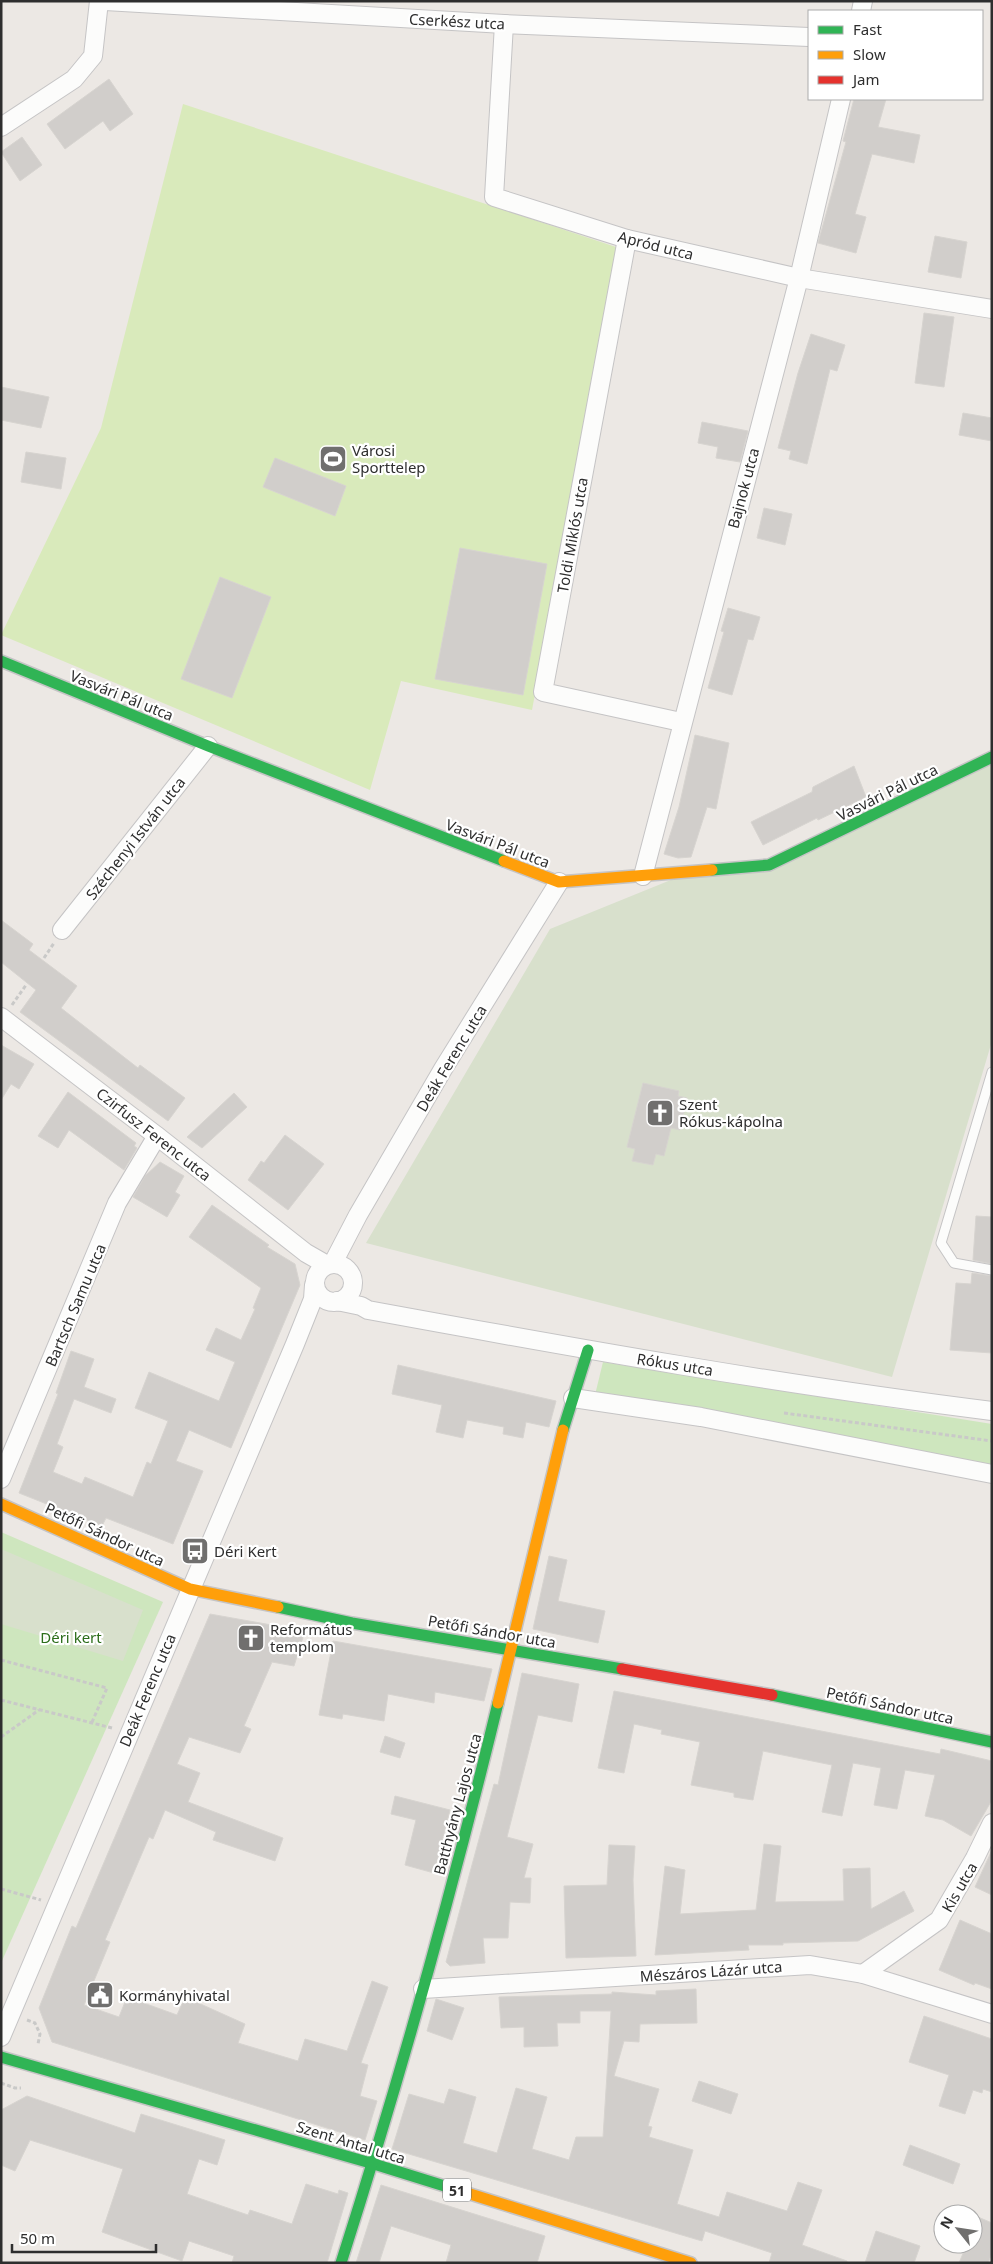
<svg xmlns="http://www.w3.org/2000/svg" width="993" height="2264" viewBox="0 0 993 2264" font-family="'Noto Sans',sans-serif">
<rect width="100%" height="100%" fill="#ece8e4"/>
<!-- green -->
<g fill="#cee6be">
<path d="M603 1362 992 1424V1471L594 1399Z"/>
<path d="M1 1532 163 1602 1 1963Z"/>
</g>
<!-- cemetery -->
<g fill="#d8e0cc">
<path d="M992 757V1041L892 1377 366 1243 550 929 688 873 769 865Z"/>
<path d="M1 1549 143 1610 123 1661 1 1624Z"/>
</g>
<!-- pitch -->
<path fill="#d9eabb" d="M183 104 619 248 532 710 401 681 370 790 1 635 101 428Z"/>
<!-- building -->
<g fill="#d1cecb" stroke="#d7d4d0">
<path d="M109 79 133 114 110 131 103 121 65 149 47 124Z"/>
<path d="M854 99H886L878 127 920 135 914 163 872 154 855 214 866 217 856 253 818 243 846 142 843 141Z"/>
<path d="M22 137 42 165 20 181 1 152Z"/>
<path d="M935 236 967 242 961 278 928 272Z"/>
<path d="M924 313 954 317 944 387 915 383Z"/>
<path d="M811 334 845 345 837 371 830 369 807 464 789 459 791 451 778 448 798 373Z"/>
<path d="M1 387 49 397 41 428 1 420Z"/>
<path d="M963 413 992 418V441L959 435Z"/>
<path d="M702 422 748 431 740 462 716 458 718 447 698 443Z"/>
<path d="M26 452 66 458 61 489 21 482Z"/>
<path d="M275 458 346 486 335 516 263 487Z"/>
<path d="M764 508 792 514 785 545 757 538Z"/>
<path d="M460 548 547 564 523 695 435 679Z"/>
<path d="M220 577 271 597 232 698 181 679Z"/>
<path d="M728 608 760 617 753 640 748 639 732 695 708 688 724 632 721 631Z"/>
<path d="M695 735 729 743 716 809 707 807 691 857 678 858 664 854 679 807Z"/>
<path d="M854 766 866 797 818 820 817 818 763 845 751 822 812 792 813 787Z"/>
<path d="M1 920 33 944 29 950 77 986 61 1008 138 1068 140 1065 185 1098 168 1121 20 1012 36 990 1 962Z"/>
<path d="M1 1045 34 1064 19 1089 11 1084 1 1100Z"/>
<path d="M643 1083 679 1091 678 1096 687 1098 680 1130 671 1128 664 1156 656 1154 653 1165 632 1161 635 1149 627 1147Z"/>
<path d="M68 1092 136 1143 134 1146 137 1148 124 1170 69 1130 58 1148 38 1136Z"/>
<path d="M234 1093 247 1107 202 1148 187 1137Z"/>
<path d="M285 1135 324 1164 288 1210 248 1180 261 1161 264 1163Z"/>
<path d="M160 1162 184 1176 175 1192 180 1195 167 1217 133 1197 145 1176Z"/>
<path d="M212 1205 269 1245 267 1247 295 1264 300 1285 231 1448 189 1430 176 1461 203 1471 173 1544 106 1518 102 1526 19 1493 58 1394 56 1393 71 1351 94 1359 84 1387 116 1399 111 1413 74 1399 57 1444 63 1447 53 1472 82 1484 85 1477 133 1497 147 1462 151 1464 168 1421 135 1408 149 1372 219 1401 235 1362 206 1350 216 1328 241 1340 255 1309 253 1308 261 1288 189 1237Z"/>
<path d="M976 1216 992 1217V1264L973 1260Z"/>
<path d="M972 1273 992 1276V1353L950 1350 956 1283 971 1284Z"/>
<path d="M398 1365 556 1401 549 1427 526 1422 523 1438 503 1434 504 1427 467 1420 463 1438 436 1432 442 1405 392 1394Z"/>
<path d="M549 1556 567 1560 558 1601 605 1611 598 1643 533 1629Z"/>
<path d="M210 1614 305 1631 294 1666 272 1662 244 1726 251 1729 240 1753 189 1737 177 1764 200 1773 188 1802 283 1838 275 1861 213 1840 216 1832 165 1810 153 1839 149 1837 105 1940 110 1942 84 2005 119 2017 127 1997 177 2015 185 1997 245 2024 238 2043 298 2061 305 2039 347 2051 372 1981 388 1987 361 2063 368 2065 360 2096 377 2101 365 2140 52 2042 39 2008 72 1926 76 1928Z"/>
<path d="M333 1641 492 1669 484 1701 435 1692 434 1703 388 1694 384 1721 343 1714 342 1719 319 1715Z"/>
<path d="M522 1673 579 1684 572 1722 538 1715 507 1837 533 1844 524 1878H531L530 1903 510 1902 508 1938H483L485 1963 450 1966 446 1962 469 1876 494 1784 498 1785Z"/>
<path d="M614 1691 940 1754 941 1749 992 1761V1800L971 1836 943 1820 925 1816 935 1775 905 1770 897 1809 874 1805 881 1768 853 1763 842 1816 822 1812 832 1765 763 1751 753 1800 734 1797V1793L691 1785 700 1742 661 1734 662 1730 634 1724 624 1773 598 1768Z"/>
<path d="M385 1736 405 1743 400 1758 380 1752Z"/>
<path d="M395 1796 450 1810 434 1873 405 1865 416 1820 391 1814Z"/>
<path d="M764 1844 781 1846 775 1902 844 1901 843 1869 870 1868 871 1909 904 1891 914 1911 858 1941 783 1943V1945H748L749 1950 655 1955 665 1866 685 1870 680 1914 756 1910Z"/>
<path d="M609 1845 635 1846 633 1880 636 1956 566 1958 564 1886 607 1885Z"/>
<path d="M992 1850V1895L975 1887Z"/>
<path d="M960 1920 992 1934V1989L975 1983 974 1985 939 1970Z"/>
<path d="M696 1989 697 2023 640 2024 639 2042 624 2041 614 2076 659 2089 648 2126 652 2127 649 2137 693 2150 677 2204 719 2217 727 2192 787 2211 798 2182 822 2190 802 2245 847 2261V2263H769L772 2253 705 2231 702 2241 392 2149 409 2094 444 2104 449 2089 476 2097 463 2143 497 2153 516 2088 547 2097 532 2149 569 2160 576 2137H603L611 2011H580V2023H557L558 2046 524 2047V2027L501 2028 499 1997 612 1994V1992L656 1995V1991Z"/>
<path d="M436 1999 464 2008 452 2040 427 2031Z"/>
<path d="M924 2016 992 2039V2092L983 2089 982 2093 973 2090 965 2114 939 2106 949 2075 909 2062Z"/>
<path d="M699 2081 738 2094 731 2114 692 2101Z"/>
<path d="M27 2096 135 2133 141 2114 225 2140 217 2165 199 2159 187 2194 248 2215 250 2210 292 2224 306 2184 338 2194 339 2190 348 2193 327 2263H232L234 2256 189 2241 182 2261 102 2232 123 2169 30 2140 15 2171 1 2165V2110Z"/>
<path d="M910 2145 960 2164 953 2184 903 2165Z"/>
<path d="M381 2185 545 2236 537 2263H446L451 2245 391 2226 379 2263H356Z"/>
<path d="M978 2217 992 2223V2253L988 2263H959L967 2244H973V2229Z"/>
<path d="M876 2231 920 2246 914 2263H865Z"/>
</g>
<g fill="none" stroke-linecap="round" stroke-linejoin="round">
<!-- lane casing -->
<g stroke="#c5c4c5" stroke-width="11">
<path id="lane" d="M992 1072 941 1243 954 1263 992 1270"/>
</g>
<!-- street casing -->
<g stroke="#c5c4c5" stroke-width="20">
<g id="street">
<path d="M105 1 504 24 809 37"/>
<path d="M861 11 863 1"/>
<path d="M504 24 494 197 627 239 799 278 992 309"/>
<path d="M1 127 74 79 93 56 99 1"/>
<path d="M627 239 543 692 681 722"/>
<path d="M643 876 799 278 841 99"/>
<path d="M62 930 208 746"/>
<path d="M1 1017 157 1136 306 1253 327 1265"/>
<path d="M333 1263 358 1215 443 1069 559 882"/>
<circle cx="334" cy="1283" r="19"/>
<path d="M337 1301 361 1306 368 1310C575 1348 782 1385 992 1411"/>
<path d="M573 1398 701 1417 992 1474"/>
<path d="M1 1479 117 1203 157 1136"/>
<path d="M863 1974 939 1920 975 1858 992 1823"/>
<path d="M423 1989 810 1965 863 1974 992 2014"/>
<path d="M1 2037 295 1344 313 1299 314 1285"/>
</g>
</g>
<!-- fast casing -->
<g stroke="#c5c4c5" stroke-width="14">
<g id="fast">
<path d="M1 661 208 746 504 861"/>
<path d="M712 870 769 865 992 757"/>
<path d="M563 1430 588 1350"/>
<path d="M278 1607 352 1623 622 1669"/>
<path d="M772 1695 992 1742"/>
<path d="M1 2057 374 2164 467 2193"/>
<path d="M341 2263C400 2078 452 1892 498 1703"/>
</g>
</g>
<!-- slow casing -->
<g stroke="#c5c4c5" stroke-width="14">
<g id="slow">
<path d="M504 861 559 882 712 870"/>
<path d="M1 1504 190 1589 278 1607"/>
<path d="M498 1703 563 1430"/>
<path d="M467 2193 691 2263"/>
</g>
</g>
<!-- jam casing -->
<g stroke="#c5c4c5" stroke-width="14">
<path id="jam" d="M622 1669 772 1695"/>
</g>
<!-- path -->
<g stroke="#c9c9c8" stroke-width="3" stroke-dasharray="4 2.5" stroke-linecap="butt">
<path d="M44 958 54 943"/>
<path d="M12 1005 26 985"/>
<path d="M784 1413 992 1441"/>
<path d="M1 1660 107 1688 92 1722"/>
<path d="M1 1700 112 1728"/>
<path d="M1 1737 39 1710"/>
<path d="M1 1889 41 1900"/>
<path d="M27 2020 35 2023 40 2034 38 2044"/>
<path d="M1 2083 15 2088H21"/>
</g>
<!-- lane -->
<use href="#lane" stroke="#fcfcfb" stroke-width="9"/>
<!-- street -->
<use href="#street" stroke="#fcfcfb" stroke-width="18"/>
<!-- fast -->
<use href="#fast" stroke="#30b455" stroke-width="11"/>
<!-- slow -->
<use href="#slow" stroke="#ff9f0a" stroke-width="11"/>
<!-- jam -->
<use href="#jam" stroke="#e5322d" stroke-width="11"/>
</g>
<!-- icons -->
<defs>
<g id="stadium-square" transform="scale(1.4375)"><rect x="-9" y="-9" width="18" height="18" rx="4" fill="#706f6e" stroke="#fff"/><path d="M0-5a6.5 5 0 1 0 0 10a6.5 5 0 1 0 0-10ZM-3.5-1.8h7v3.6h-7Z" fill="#fff"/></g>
<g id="church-square" transform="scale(1.4375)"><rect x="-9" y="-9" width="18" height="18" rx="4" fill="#706f6e" stroke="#fff"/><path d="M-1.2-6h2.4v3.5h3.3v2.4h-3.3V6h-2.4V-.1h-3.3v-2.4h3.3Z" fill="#fff"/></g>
<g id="bus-square" transform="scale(1.4375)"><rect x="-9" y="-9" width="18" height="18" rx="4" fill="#706f6e" stroke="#fff"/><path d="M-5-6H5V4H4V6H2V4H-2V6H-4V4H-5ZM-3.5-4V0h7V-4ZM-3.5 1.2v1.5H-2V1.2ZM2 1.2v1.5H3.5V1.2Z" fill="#fff"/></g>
<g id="civic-square" transform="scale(1.4375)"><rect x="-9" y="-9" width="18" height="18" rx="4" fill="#706f6e" stroke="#fff"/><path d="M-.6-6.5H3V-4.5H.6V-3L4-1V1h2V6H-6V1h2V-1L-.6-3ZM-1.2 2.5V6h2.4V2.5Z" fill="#fff"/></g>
</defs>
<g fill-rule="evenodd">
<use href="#stadium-square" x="333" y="459"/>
<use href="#church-square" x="660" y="1113"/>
<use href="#bus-square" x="195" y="1551"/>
<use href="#church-square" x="251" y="1638"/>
<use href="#civic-square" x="100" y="1995"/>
</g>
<g text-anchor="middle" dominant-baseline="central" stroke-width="4.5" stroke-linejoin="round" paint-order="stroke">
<!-- shield labels -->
<rect fill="#fff" stroke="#6d6d6d" stroke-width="1" x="443" y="2178.5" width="28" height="23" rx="4"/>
<g font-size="14" font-weight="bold" fill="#2e2e2e">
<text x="457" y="2190">51</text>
</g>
<!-- street labels -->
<g font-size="15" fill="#2e2e2e" stroke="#fff">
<text transform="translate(457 21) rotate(3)">Cserkész utca</text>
<text transform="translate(656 245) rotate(14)">Apród utca</text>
<text transform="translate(743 488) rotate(-75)">Bajnok utca</text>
<text transform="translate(572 535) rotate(-80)">Toldi Miklós utca</text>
<text transform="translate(122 695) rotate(22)">Vasvári Pál utca</text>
<text transform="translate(887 792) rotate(-26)">Vasvári Pál utca</text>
<text transform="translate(135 838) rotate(-52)">Széchenyi István utca</text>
<text transform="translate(498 843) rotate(21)">Vasvári Pál utca</text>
<text transform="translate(451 1058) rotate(-59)">Deák Ferenc utca</text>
<text transform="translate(154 1134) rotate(38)">Czirfusz Ferenc utca</text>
<text transform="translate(75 1305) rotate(-67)">Bartsch Samu utca</text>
<text transform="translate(675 1364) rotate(9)">Rókus utca</text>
<text transform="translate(105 1534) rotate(25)">Petőfi Sándor utca</text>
<text transform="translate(492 1631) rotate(10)">Petőfi Sándor utca</text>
<text transform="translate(147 1690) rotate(-67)">Deák Ferenc utca</text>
<text transform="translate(890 1705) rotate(12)">Petőfi Sándor utca</text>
<text transform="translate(457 1804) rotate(-75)">Batthyány Lajos utca</text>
<text transform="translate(959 1887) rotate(-60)">Kis utca</text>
<text transform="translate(711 1971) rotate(-4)">Mészáros Lázár utca</text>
<text transform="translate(351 2142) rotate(17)">Szent Antal utca</text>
</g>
<!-- poi labels -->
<g font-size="15" fill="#2e2e2e" stroke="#fff" text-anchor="start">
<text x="352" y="450">Városi<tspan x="352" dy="17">Sporttelep</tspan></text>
<text x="679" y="1104">Szent<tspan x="679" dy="17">Rókus-kápolna</tspan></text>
<text x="214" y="1551">Déri Kert</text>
<text x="270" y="1629">Református<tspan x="270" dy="17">templom</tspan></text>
<text x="119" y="1995">Kormányhivatal</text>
</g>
<!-- park labels -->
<g font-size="15" fill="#2c6e1b" stroke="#fff">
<text x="71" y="1637">Déri kert</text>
</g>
</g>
<!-- border -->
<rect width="993" height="2264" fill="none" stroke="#2e2e2e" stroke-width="5"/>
<!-- legend -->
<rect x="808" y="10" width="175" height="90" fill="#ffffff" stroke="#ababab"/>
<rect x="818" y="26" width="25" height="8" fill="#30b455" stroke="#ababab"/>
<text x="853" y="35" font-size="15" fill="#2e2e2e">Fast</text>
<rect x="818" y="51" width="25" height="8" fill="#ff9f0a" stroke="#ababab"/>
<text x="853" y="60" font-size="15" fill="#2e2e2e">Slow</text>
<rect x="818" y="76" width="25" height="8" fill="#e5322d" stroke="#ababab"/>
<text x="853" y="85" font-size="15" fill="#2e2e2e">Jam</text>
<!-- north arrow -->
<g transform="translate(958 2229) rotate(300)"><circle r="24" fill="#ffffff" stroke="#ababab"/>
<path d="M0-4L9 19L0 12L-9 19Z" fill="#706f6e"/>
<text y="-8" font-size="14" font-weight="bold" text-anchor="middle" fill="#2e2e2e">N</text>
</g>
<!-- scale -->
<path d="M12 2244v8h144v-8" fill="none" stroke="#2e2e2e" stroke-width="2.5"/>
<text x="20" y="2244" font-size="15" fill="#2e2e2e" stroke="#ffffff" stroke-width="4" paint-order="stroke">50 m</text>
</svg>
